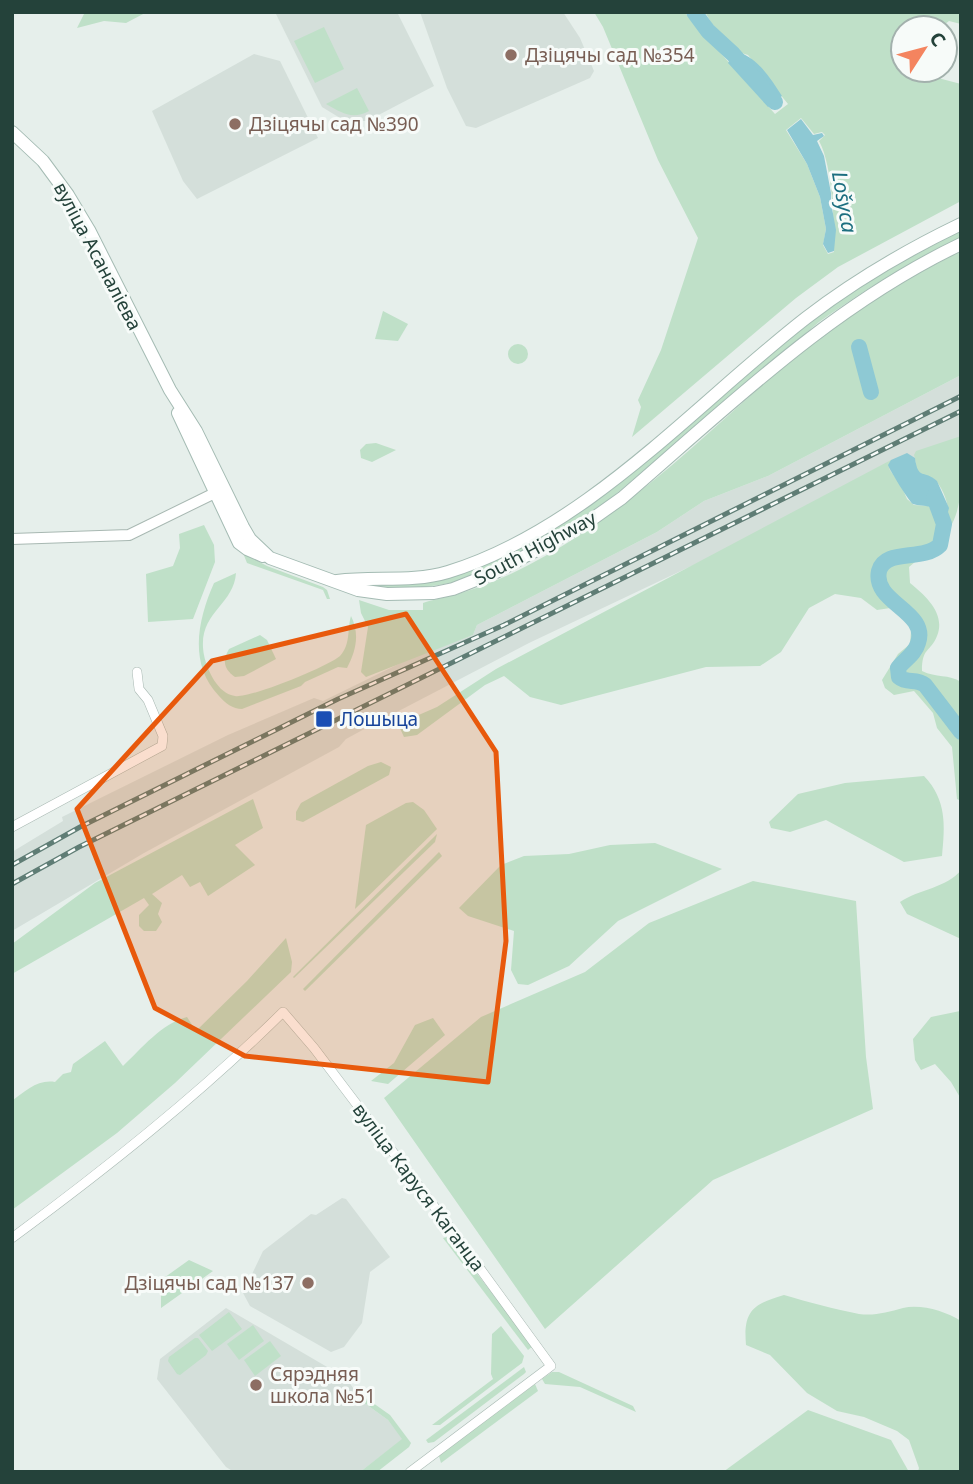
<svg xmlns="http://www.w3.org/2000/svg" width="973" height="1484" viewBox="0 0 973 1484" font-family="'Noto Sans',sans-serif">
<rect width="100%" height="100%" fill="#e6efeb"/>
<!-- built -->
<g fill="#d4dfda">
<path d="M275 12H397L434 86 367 121H345L322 107Z"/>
<path d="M420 12H563L580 38 594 71 590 78 476 128 466 126 447 88Z"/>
<path d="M254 54 280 61 318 138 197 199 183 181 152 111Z"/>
<path d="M961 375V438L529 643 368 727 346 739 339 747 144 853 12 931V852L63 821 62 817 228 735 314 698 323 701 421 653 473 635 477 625 657 532 704 501 768 476Z"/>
<path d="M342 1198 346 1199 390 1257 370 1272 362 1323 344 1347 331 1352 250 1306 243 1293 263 1251 311 1214 316 1215Z"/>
<path d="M226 1308 346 1378 363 1402 388 1420 403 1439 360 1472H234L226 1467 157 1379 160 1359Z"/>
</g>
<!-- green -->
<g fill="#bfe0c8" fill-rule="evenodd">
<path d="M85 12H147L126 23 104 21 77 28Z"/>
<path d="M594 12H684L775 114 788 104 748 55 738 52 712 24 705 12H961V24L949 21 940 28H903V70H932L938 78 961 84V201L838 267 796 298 632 437 641 407 638 400 661 350 698 238 658 160 603 27ZM801 118 814 134 822 132 825 135 819 141C833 166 834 224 834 252L828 254 823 245 826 229 820 197 807 164 786 130Z"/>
<path d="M324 27 344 69 315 83 294 41Z"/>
<path d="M357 88 369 111C352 120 342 113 326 104Z"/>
<path d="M961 231V238C911 261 864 290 819 322L610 499 563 530 474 576 450 583 420 588 393 589 363 585C398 584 422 575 455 565 480 557 508 552 531 540 630 491 704 405 790 337 844 295 900 261 961 231Z"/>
<path d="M961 251V375L768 476 704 501 657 532 477 625 473 635 366 677 361 672 368 627 361 613 359 600 389 610H423V603C437 598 451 597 464 592 507 579 550 555 587 530 661 481 724 417 791 360 843 317 901 281 961 251Z"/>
<path d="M383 311 408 324 398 341 375 339Z"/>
<circle cx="518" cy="354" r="10"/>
<path d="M961 436C961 464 965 498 952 524 942 542 924 554 909 567L910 583C926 596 946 614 937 636 930 653 922 647 922 671 936 678 949 674 961 682V801L957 799 952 747 937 728 933 713 914 691 894 695 885 688 882 680 898 654 910 644 912 618 897 607 877 610 861 598 835 594 809 608 781 652 760 666 706 667 561 705 530 697 504 676 485 685 417 735 404 737 398 724 437 707 496 669 891 460 889 469 901 485 907 499 914 505 928 506 942 517 947 516C951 507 942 486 934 479 929 476 922 477 918 472 915 468 916 460 914 455L916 451Z"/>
<path d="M376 443 396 450 372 462 361 458 360 450 366 444Z"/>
<path d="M204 525 214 545 215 562 193 619 148 622 146 574 173 566 180 548 179 534Z"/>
<path d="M243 553 267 566 323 587 327 590 330 599H327L323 590 247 563Z"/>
<path d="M236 573C234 606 196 613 204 655 207 670 218 694 235 696 249 699 329 666 340 656 351 644 347 629 351 616 360 634 356 651 347 668L338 667 305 682 301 686 242 709C233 709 225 703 219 696 188 664 198 619 214 583Z"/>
<path d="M260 635 267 640 276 659 244 676 235 677C224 669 222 661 229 649Z"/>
<path d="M381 762 391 767 389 775 303 822 296 820V812L301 803 368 766Z"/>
<path d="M924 776C947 800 945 826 942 856L904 862 826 820 790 832 771 828 769 822 798 794 845 783Z"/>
<path d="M253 799 263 828 235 845 255 865 208 896 200 882 190 887 182 875 152 894 162 903 158 914 162 922 156 931H144L139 926V915L149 905 144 898 12 974V944L95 883Z"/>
<path d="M413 802 424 810 437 829 355 909 366 825 406 803Z"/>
<path d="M437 834 435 842 294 978 293 977Z"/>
<path d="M655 843 722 869 618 921 569 966 528 985 518 984 511 970 514 931 468 916 459 908 501 865 524 856 569 854 610 845Z"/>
<path d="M439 852 442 856 305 991 303 989Z"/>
<path d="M961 870V939L907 914 900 902C919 889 947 888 961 870Z"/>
<path d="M753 881 856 901 866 1057 873 1109 713 1180 545 1329 384 1098 481 1017 585 972 649 923Z"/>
<path d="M286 938 292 962 291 972 175 1083 117 1133 12 1210V1101C25 1091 38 1079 55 1082L63 1074 71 1072 73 1064 105 1041 123 1066C142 1048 161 1024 187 1017L196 1031 247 981Z"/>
<path d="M960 1011 961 1012V1099L951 1082 935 1064 921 1070 915 1060 913 1039 931 1017Z"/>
<path d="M433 1018 445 1035 388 1084 371 1081 394 1063 415 1025Z"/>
<path d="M447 1237 451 1240 533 1346 528 1350 443 1238Z"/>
<path d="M189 1260 213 1271 161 1308V1295L154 1285Z"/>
<path d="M784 1295C807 1302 835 1309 859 1314 875 1316 888 1312 903 1308 921 1304 945 1311 961 1321V1472H918L919 1468 909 1440 897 1431 864 1417 837 1411 807 1393 770 1355 746 1345C743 1311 753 1304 784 1295Z"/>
<path d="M229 1312 242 1329 212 1351 199 1335Z"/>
<path d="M253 1325 264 1341 239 1360 227 1344Z"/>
<path d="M501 1326 524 1356 522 1363 440 1425H432L493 1379 491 1374 492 1334Z"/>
<path d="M195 1338H198L208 1351 206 1355 180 1375 177 1374 168 1361 169 1357Z"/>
<path d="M270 1341 281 1356 255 1376 244 1360Z"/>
<path d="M524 1367 526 1372 524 1374 434 1442 428 1443 426 1440Z"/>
<path d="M552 1372H559L633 1406 636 1412 580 1387 545 1384 542 1379Z"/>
<path d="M535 1384 538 1391 441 1463 439 1456 445 1450Z"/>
<path d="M366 1398 390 1415 411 1443 409 1447 377 1472H360L402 1439 388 1420 363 1402 362 1400Z"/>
<path d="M808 1410 891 1440 909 1472H723Z"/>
</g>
<!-- water -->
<g fill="#8ec9d4">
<path d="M738 52C759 59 770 78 782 96L768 107 728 63 733 54Z"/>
<path d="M801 119 813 135 822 133 824 136 817 141 824 156 831 193V203L836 230 834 251 828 253 823 244 826 229 820 197 807 164 787 130Z"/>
<path d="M907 453 915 458C918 481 924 469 937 481L949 508 947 516 936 515 930 507C925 505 918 506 913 504 910 503 889 469 888 465L891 460Z"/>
</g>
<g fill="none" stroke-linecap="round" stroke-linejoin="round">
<!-- river -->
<g stroke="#8ec9d4" stroke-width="16">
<path d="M694 12 708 31 733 54 775 102"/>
<path d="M859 347 871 392"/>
<path d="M934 497 944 524 940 545C923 562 885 548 879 571 872 603 929 611 918 643 915 654 904 660 898 668L899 677C907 684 916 678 925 685L961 732"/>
</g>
<!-- minor casing -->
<g stroke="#a8b8b2" stroke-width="10">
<g id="minor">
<path d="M12 827 162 746 163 736 148 700 139 689 137 672"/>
<path d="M12 1238C107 1168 199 1095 283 1012L314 1048 449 1226 551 1366 410 1472"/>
</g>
</g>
<!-- tertiary casing -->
<g stroke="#a8b8b2" stroke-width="12">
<path id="tertiary" d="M12 539 129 535 223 489"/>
</g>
<!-- secondary casing -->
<g stroke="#a4bbb3" stroke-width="14">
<g id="secondary">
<path d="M12 132 43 161 68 195 89 230 170 390 196 431 243 527 250 539 270 558 358 590 387 594 434 593 453 589 496 572 588 522 622 498C730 405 831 306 961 244"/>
<path d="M178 413 239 543 247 549 263 556"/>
<path d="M337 581C375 576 411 583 448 572 587 529 694 405 806 318 854 281 907 250 961 224"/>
</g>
</g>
<!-- minor -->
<use href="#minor" stroke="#fff" stroke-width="9"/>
<!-- tertiary -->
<use href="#tertiary" stroke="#fff" stroke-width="10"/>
<!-- secondary -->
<use href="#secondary" stroke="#fff" stroke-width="12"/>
<!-- rail casing -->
<g stroke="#5f7d75" stroke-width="5">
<g id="rail">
<path d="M12 865 80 827 338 699 504 625 961 396"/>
<path d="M12 884 79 847 961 411"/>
</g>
</g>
<!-- rail -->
<use href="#rail" stroke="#f7fbf9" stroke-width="2.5" stroke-dasharray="8" stroke-linecap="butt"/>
</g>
<!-- marked area -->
<path fill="#e8590c" fill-opacity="0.2" stroke="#e8590c" stroke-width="5" stroke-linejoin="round" d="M406 614 496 752 506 941 488 1082 245 1056 155 1008 77 809 212 661Z"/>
<!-- markers -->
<g fill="#8d6e63" stroke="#f7fbf9" stroke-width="2.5">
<circle cx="511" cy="55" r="7"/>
<circle cx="235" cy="124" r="7"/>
<circle cx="308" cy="1283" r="7"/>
<circle cx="256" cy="1385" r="7"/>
</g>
<rect fill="#1a4fb4" stroke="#f7fbf9" stroke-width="2.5" x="315" y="710" width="18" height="18" rx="3.5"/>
<g text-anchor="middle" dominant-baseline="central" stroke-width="6" stroke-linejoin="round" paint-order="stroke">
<!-- education labels -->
<g font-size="19" fill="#785e54" stroke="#f7fbf9" text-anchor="start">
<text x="525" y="55">Дзіцячы сад №354</text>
<text x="249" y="124">Дзіцячы сад №390</text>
<text x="294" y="1283" text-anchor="end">Дзіцячы сад №137</text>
<text x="270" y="1374">Сярэдняя<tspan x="270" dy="22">школа №51</tspan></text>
</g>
<!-- street labels -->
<g font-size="19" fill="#24423a" stroke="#f7fbf9">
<text transform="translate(98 256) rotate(62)">вуліца Асаналіева</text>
<text transform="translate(535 548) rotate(-28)">South Highway</text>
<text transform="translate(419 1187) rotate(53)">вуліца Каруся Каганца</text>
</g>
<!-- transit labels -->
<g font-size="19" fill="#164399" stroke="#f7fbf9" text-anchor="start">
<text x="340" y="719">Лошыца</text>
</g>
<!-- water labels -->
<g font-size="21" font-style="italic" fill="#1c6f80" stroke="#f7fbf9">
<text transform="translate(845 202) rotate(80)">Lošyca</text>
</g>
</g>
<!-- border -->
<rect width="973" height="1484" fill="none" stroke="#24423a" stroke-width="28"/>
<!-- north arrow -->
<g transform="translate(924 49) rotate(54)"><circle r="33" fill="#f7fbf9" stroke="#a3b1ad" stroke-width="2"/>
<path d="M0-5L12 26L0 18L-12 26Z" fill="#f4845f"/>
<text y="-10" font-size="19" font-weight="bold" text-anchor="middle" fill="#24423a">С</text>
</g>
</svg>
